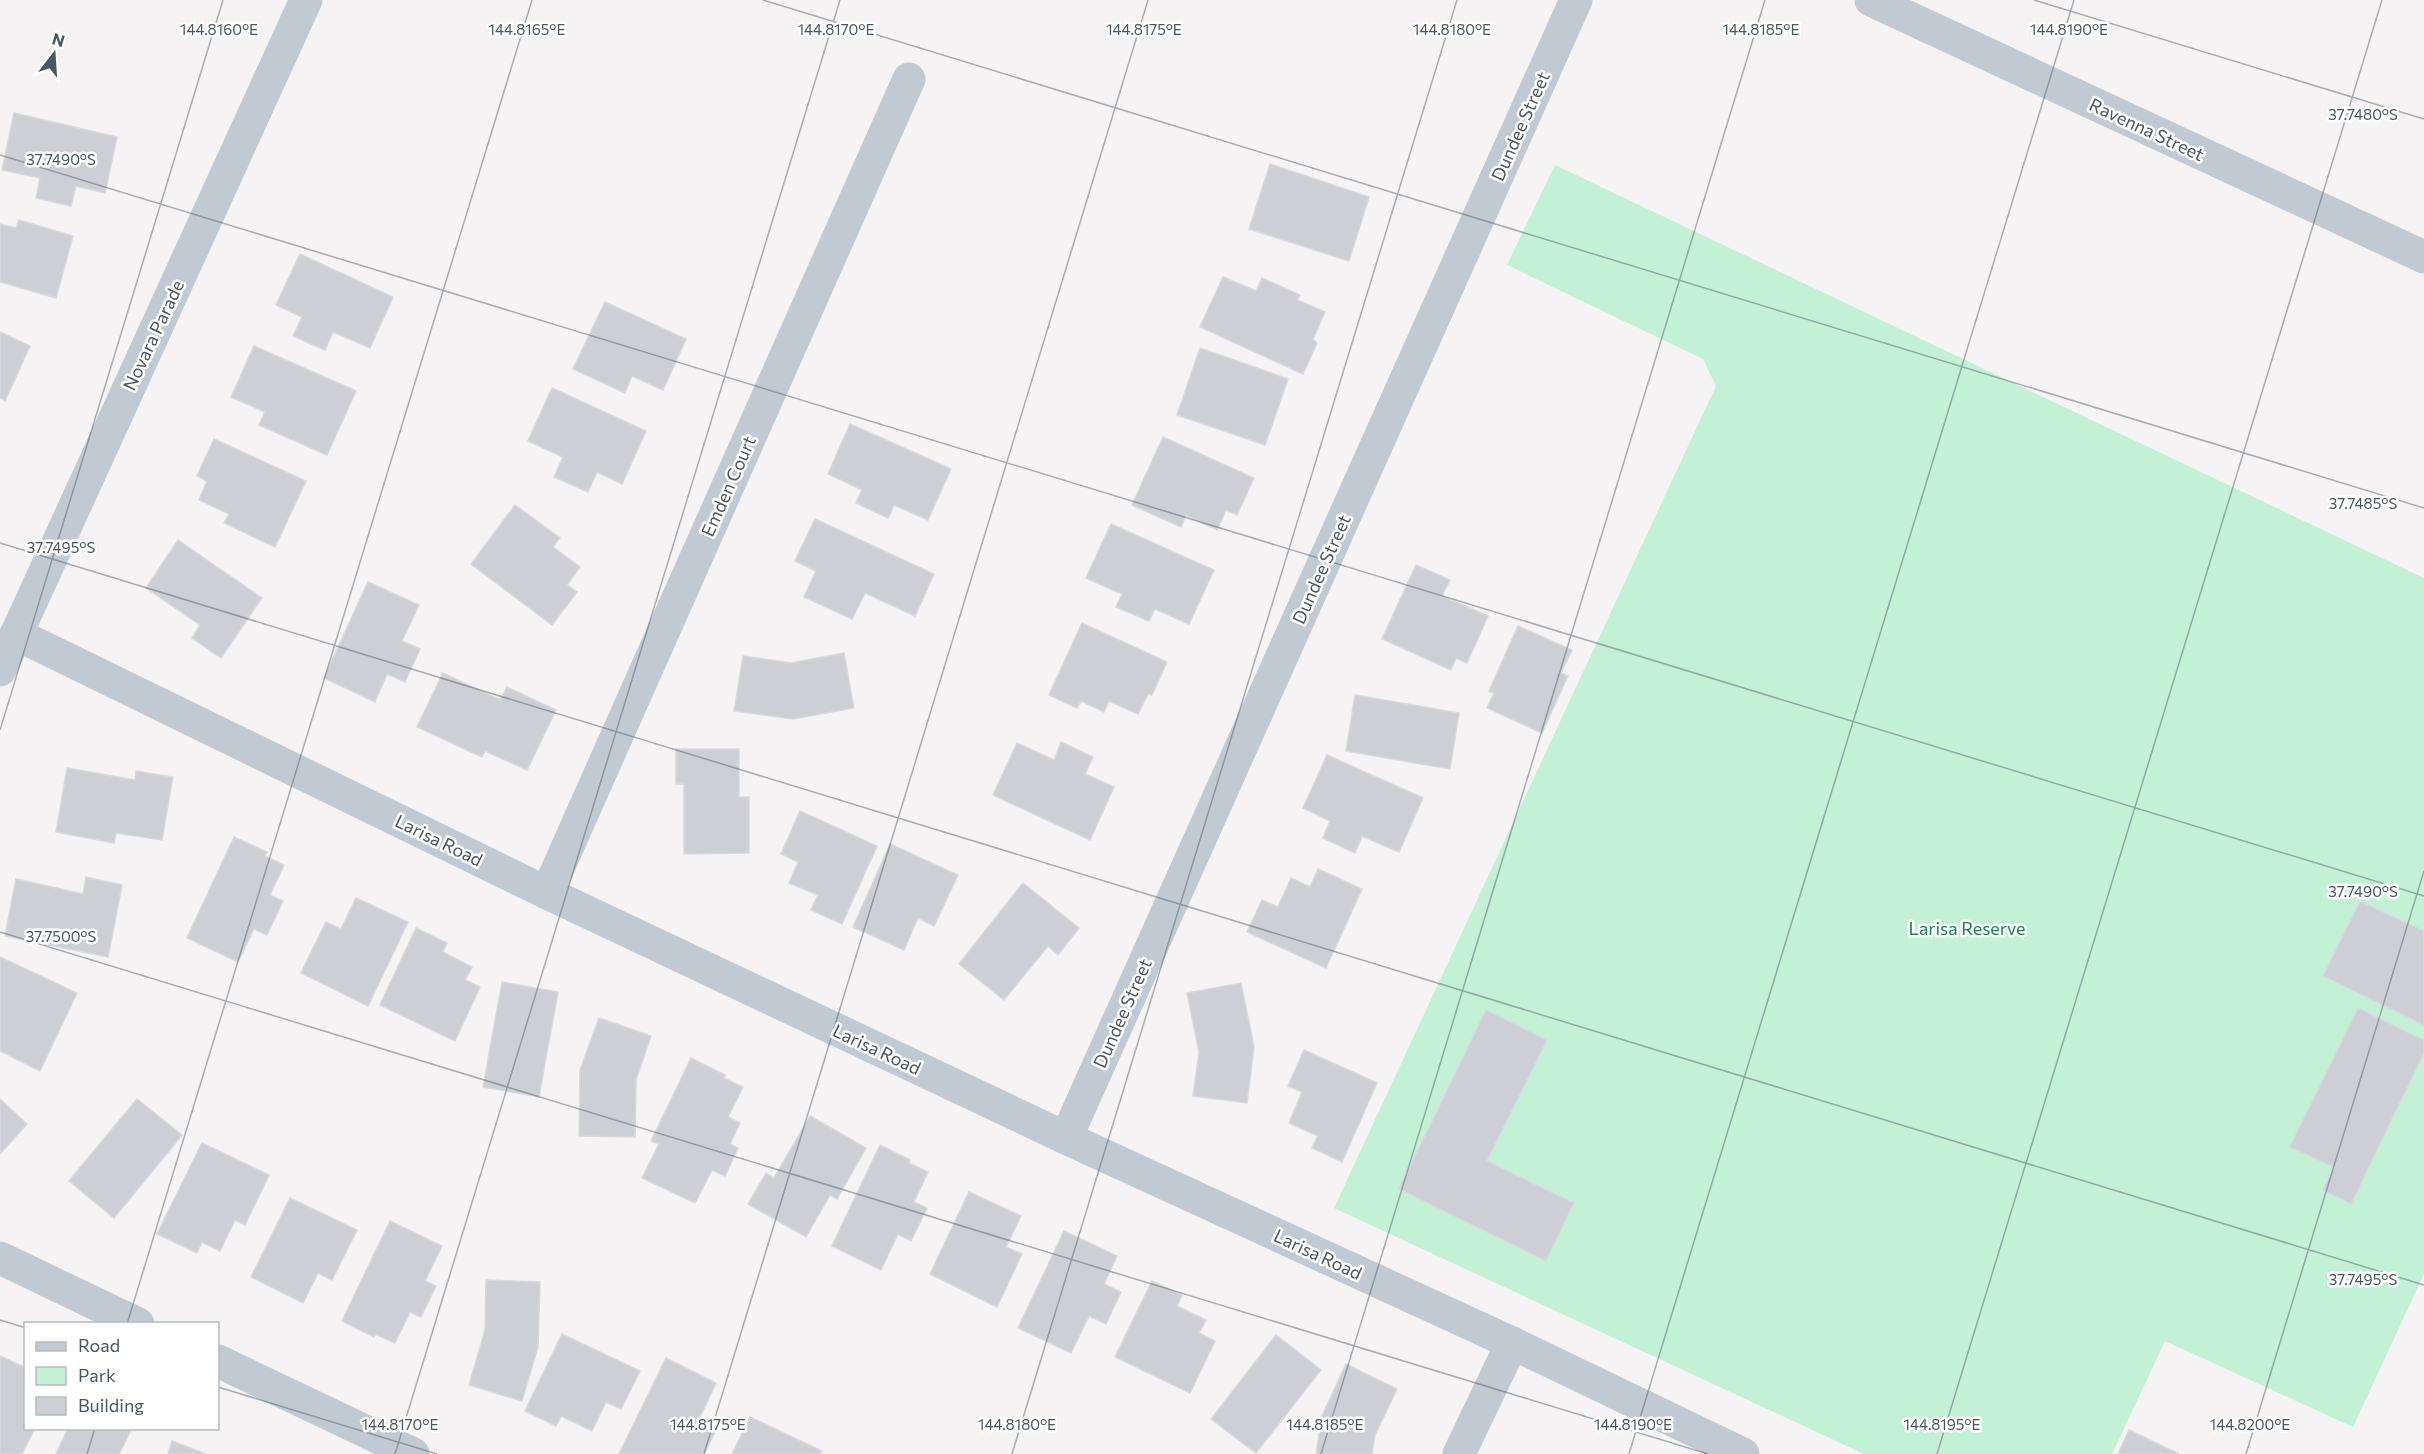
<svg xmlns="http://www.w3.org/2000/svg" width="2424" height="1454" viewBox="0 0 2424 1454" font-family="Commissioner,sans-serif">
<rect width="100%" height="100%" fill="#f5f3f3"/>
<!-- green -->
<path fill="#c3f1d5" d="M1555 165 2424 578V1274L2353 1427 2165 1341 2112 1454H1864L1334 1208 1716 386 1703 359 1507 265Z"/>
<!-- building -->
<g fill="#cdcfd5" stroke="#d7d9de" stroke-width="1.5">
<path d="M14 113 117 137 105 193 76 186 71 206 36 198 40 178 2 170Z"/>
<path d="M1270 164 1369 197 1349 261 1249 229Z"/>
<path d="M19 220 73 236 56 298 0 282V224L16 228Z"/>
<path d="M300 254 393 297 370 348 333 332 325 350 293 336 302 317 276 305Z"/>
<path d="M1223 277 1256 291 1262 278 1300 295 1297 300 1325 312 1313 339 1317 343 1303 374 1200 327Z"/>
<path d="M605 302 686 339 663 390 632 376 625 393 573 369Z"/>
<path d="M0 332 30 346 5 401 0 398Z"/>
<path d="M254 346 356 391 327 455 259 425 265 412 231 397Z"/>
<path d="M1200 348 1288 379 1265 445 1177 415Z"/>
<path d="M552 388 646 431 622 484 597 472 588 492 554 477 563 457 528 441Z"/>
<path d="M850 424 951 469 928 520 894 505 888 518 856 503 862 490 828 474Z"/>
<path d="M1163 437 1254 478 1237 515 1226 510 1217 530 1186 515 1181 527 1132 505Z"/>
<path d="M214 439 306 481 275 547 224 523 229 514 199 500 207 481 197 476Z"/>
<path d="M515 505 560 538 553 547 580 567 567 585 577 592 552 625 471 564Z"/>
<path d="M815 519 934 574 915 616 865 593 852 619 804 597 816 571 795 561Z"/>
<path d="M1111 524 1214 570 1189 624 1155 609 1149 621 1116 607 1122 594 1086 578Z"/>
<path d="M178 540 262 598 221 658 192 638 200 625 146 588Z"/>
<path d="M1416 565 1450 580 1442 596 1488 616 1467 663 1456 658 1451 670 1382 639Z"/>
<path d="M368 582 419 605 402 641 420 649 405 682 387 674 375 702 324 678Z"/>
<path d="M1082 623 1167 662 1152 695 1148 694 1138 714 1109 701 1104 712 1081 701 1077 708 1049 695Z"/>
<path d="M1518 626 1572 650 1561 673 1568 676 1542 733 1487 708 1494 693 1489 691Z"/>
<path d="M844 653 854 708 793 719 734 711 743 656 791 663Z"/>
<path d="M443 673 500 700 507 687 556 710 527 770 485 751 482 757 417 727Z"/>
<path d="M1355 695 1459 713 1450 769 1346 751Z"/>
<path d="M1061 742 1093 757 1085 774 1114 787 1090 840 993 795 1017 743 1054 760Z"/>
<path d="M676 749H739V797H749V853L684 854V784H676Z"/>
<path d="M1327 755 1423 798 1399 852 1362 836 1355 853 1323 838 1330 821 1303 808Z"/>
<path d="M67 768 135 780 136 771 173 777 162 840 116 833 114 843 56 832Z"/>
<path d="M800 811 877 846 842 924 811 910 818 895 789 883 798 862 781 854Z"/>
<path d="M234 837 267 852 265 856 284 865 270 895 283 901 267 935 254 929 238 962 187 938Z"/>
<path d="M890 844 958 875 934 926 918 918 904 950 853 927Z"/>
<path d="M1318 869 1362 889 1326 968 1247 932 1262 900 1278 907 1291 878 1310 887Z"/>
<path d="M86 877 122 885 108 957 5 936 16 879 83 894Z"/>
<path d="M1023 883 1079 928 1058 955 1048 946 1004 1000 959 964Z"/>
<path d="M356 898 408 922 368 1006 301 973 326 922 341 929Z"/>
<path d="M2360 901 2424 931V1025L2323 976Z"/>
<path d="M416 928 447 943 443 952 472 967 465 980 480 987 455 1041 380 1005Z"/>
<path d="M0 957 77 993 40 1071 0 1051Z"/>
<path d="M502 982 558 992 539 1097 483 1087Z"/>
<path d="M1241 983 1254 1047 1247 1103 1193 1096 1199 1052 1187 993Z"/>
<path d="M2358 1008 2424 1040V1053L2351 1204 2323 1190 2334 1167 2290 1147Z"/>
<path d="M1486 1010 1547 1040 1487 1161 1574 1203 1546 1261 1399 1189Z"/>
<path d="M599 1018 651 1036 636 1080 635 1137 579 1136 580 1070Z"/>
<path d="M1304 1050 1377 1083 1342 1162 1312 1148 1318 1136 1289 1123 1302 1092 1288 1086Z"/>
<path d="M691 1058 725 1075 724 1078 743 1087 728 1117 740 1123 730 1144 738 1148 725 1176 712 1170 695 1203 642 1178 659 1144 651 1141Z"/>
<path d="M0 1099 27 1124 0 1154Z"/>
<path d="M137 1099 182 1135 114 1218 69 1181Z"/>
<path d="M810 1116 866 1148 837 1199 830 1195 806 1237 748 1204 766 1173 774 1178Z"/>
<path d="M202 1143 269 1175 245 1225 235 1220 220 1251 202 1242 197 1253 157 1234Z"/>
<path d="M880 1145 910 1160 909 1163 928 1172 914 1202 927 1208 911 1241 898 1234 881 1270 832 1246Z"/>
<path d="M969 1192 1021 1216 1006 1247 1022 1254 997 1307 930 1274Z"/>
<path d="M290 1198 357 1230 332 1280 318 1273 303 1303 251 1277Z"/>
<path d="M390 1221 442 1246 425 1281 436 1286 421 1317 410 1312 395 1343 375 1334 374 1337 342 1321Z"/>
<path d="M1064 1231 1117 1256 1104 1284 1121 1292 1106 1324 1089 1316 1071 1353 1018 1328Z"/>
<path d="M486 1280 540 1282 538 1347 522 1401 469 1385 485 1330Z"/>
<path d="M1152 1281 1182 1295 1177 1306 1206 1320 1199 1333 1215 1341 1190 1393 1115 1357Z"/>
<path d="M562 1334 640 1371 621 1409 606 1402 592 1431 561 1416 556 1426 525 1411Z"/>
<path d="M1276 1335 1321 1370 1256 1453 1211 1419Z"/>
<path d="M0 1356 26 1368V1428H35L22 1454H0Z"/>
<path d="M666 1358 716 1383 699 1419 717 1428 704 1454H619Z"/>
<path d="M1346 1364 1397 1389 1375 1435 1372 1454H1316L1322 1416Z"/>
<path d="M750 1417 822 1451 820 1454H732Z"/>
<path d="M68 1428H132L119 1454H56Z"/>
<path d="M2129 1430 2179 1454H2118Z"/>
<path d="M172 1441 206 1454H168Z"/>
</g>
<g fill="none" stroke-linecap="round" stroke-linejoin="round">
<!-- minor -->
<g stroke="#c1cad2" stroke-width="33">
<path d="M1871 0 2424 257"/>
<path d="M16 634 547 893 1066 1138 1512 1343 1743 1454"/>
<path d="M547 893 909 79"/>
<path d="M1066 1138 1576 0"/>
<path d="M0 1258 138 1324"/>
<path d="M218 1361 413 1454"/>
<path d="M1459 1454 1512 1343"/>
</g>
<!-- tertiary -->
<path stroke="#c1cad2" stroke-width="33" d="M0 670 306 0"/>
</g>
<!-- ticks -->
<path fill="none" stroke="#4a5661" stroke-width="1.5" stroke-opacity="0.45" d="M763 0 2424 508M2034 0 2424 119M0 155 2424 896M0 543 2424 1285M0 730 223 0M0 932 1708 1454M0 1320 26 1328M127 1324 532 0M218 1387 437 1454M87 1454 95 1428M395 1454 840 0M704 1454 1148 0M1012 1454 1457 0M1321 1454 1765 0M1629 1454 2074 0M1937 1454 2382 0M2246 1454 2424 871"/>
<g text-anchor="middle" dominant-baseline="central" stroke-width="5" stroke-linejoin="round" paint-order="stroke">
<!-- street labels -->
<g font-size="18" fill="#4a5661" stroke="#fff">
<text transform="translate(1520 126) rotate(-66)">Dundee Street</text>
<text transform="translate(2147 129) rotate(25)">Ravenna Street</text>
<text transform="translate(153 335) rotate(-65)">Novara Parade</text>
<text transform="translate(728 486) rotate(-66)">Emden Court</text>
<text transform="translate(1321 569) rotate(-66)">Dundee Street</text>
<text transform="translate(439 840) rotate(26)">Larisa Road</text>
<text transform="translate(1122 1013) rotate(-66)">Dundee Street</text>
<text transform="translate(877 1049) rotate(25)">Larisa Road</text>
<text transform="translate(1318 1254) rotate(25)">Larisa Road</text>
</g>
<!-- park labels -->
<g font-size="18" fill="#17864f" stroke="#fff">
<text x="1967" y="928">Larisa Reserve</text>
</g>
</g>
<g font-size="15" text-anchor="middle" fill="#4a5661" stroke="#fff" stroke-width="5" stroke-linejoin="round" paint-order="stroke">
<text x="219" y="35">144.8160°E</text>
<text x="527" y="35">144.8165°E</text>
<text x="836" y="35">144.8170°E</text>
<text x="1144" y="35">144.8175°E</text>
<text x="1452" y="35">144.8180°E</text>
<text x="1761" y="35">144.8185°E</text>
<text x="2069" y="35">144.8190°E</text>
<text x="2363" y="120">37.7480°S</text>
<text x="61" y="165">37.7490°S</text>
<text x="2363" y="509">37.7485°S</text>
<text x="61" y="553">37.7495°S</text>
<text x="2363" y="897">37.7490°S</text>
<text x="61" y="942">37.7500°S</text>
<text x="2363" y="1285">37.7495°S</text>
<text x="400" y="1430">144.8170°E</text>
<text x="708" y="1430">144.8175°E</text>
<text x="1017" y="1430">144.8180°E</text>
<text x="1325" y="1430">144.8185°E</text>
<text x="1633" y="1430">144.8190°E</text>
<text x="1942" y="1430">144.8195°E</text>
<text x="2250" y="1430">144.8200°E</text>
</g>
<!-- legend -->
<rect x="24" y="1322" width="195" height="108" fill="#ffffff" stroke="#b7bbc0" stroke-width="1.5"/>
<rect x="36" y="1342" width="30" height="9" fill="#c1cad2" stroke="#b7bbc0" stroke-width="1.5"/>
<text x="78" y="1352" font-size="18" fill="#4a5661">Road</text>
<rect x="36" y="1367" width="30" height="18" fill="#c3f1d5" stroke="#b7bbc0" stroke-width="1.5"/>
<text x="78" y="1382" font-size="18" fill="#4a5661">Park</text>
<rect x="36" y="1397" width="30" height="18" fill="#cdcfd5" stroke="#b7bbc0" stroke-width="1.5"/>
<text x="78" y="1412" font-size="18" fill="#4a5661">Building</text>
<!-- north arrow -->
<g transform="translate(54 54) rotate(17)" stroke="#ffffff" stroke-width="4.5" paint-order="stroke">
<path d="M0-4.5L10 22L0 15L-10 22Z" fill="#4a5661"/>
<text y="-9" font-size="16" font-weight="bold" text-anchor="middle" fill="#4a5661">N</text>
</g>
</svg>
